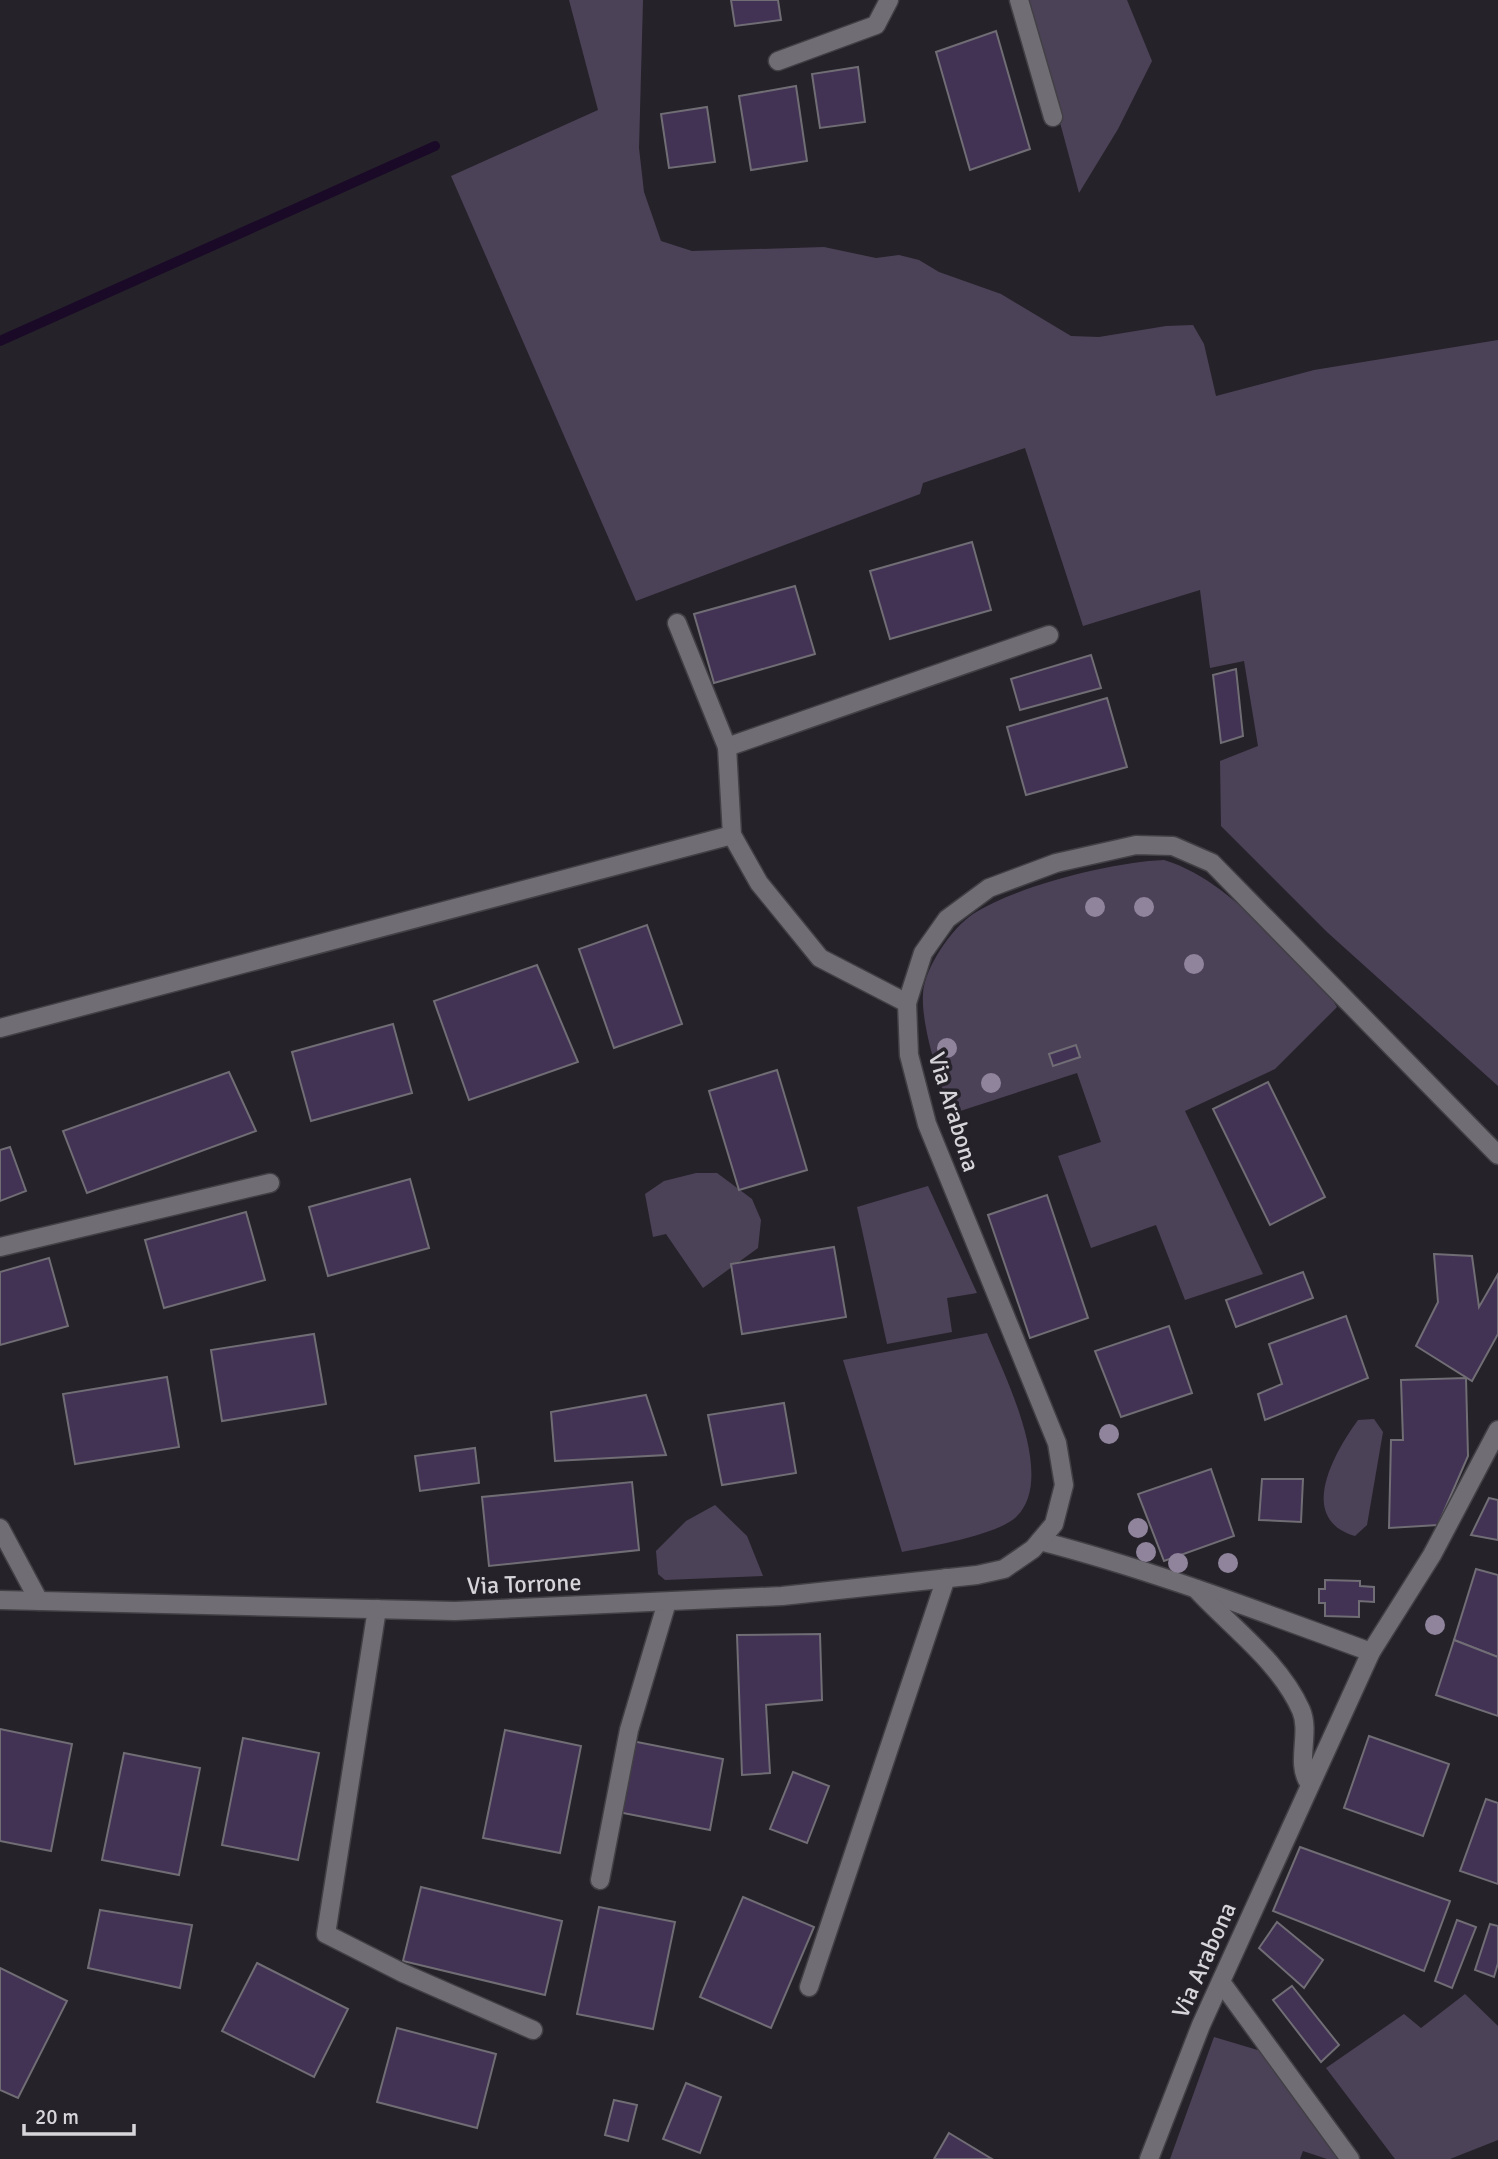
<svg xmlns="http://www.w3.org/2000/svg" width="1498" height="2159" viewBox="0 0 1498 2159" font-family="Signika,sans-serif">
<rect width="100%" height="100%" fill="#252229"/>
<!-- green -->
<g fill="#4c4258">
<path d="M569 0H643L639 148 644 192 661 241 692 251 824 247 876 258 899 255 919 260 939 272 1001 294 1071 336 1099 337 1166 326 1193 325 1204 344 1216 396 1314 370 1498 340V1086L1327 932 1221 826 1220 761 1258 746 1244 661 1210 668 1200 590 1083 626 1025 448 923 483 920 494 636 601 451 176 598 110Z"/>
<path d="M1027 0H1127L1152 61 1118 129 1079 193Z"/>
<path d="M1164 860C1227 879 1279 945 1326 990L1337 1007 1275 1069 1185 1111 1263 1274 1185 1300 1156 1225 1091 1248 1058 1156 1101 1142 1077 1073 951 1114C940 1082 921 1027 923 994 924 968 952 928 973 914 1016 886 1113 862 1164 860Z"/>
<path d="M696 1173H717L752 1199 761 1220 758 1248 703 1288 666 1234 653 1237 645 1194 664 1181Z"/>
<path d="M928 1186 977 1293 947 1298 952 1332 887 1344 857 1207Z"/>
<path d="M987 1333C1005 1377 1058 1480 1015 1518 996 1535 928 1547 902 1552L843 1360Z"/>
<path d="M1374 1419 1383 1432 1367 1525 1355 1536C1296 1519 1334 1453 1358 1420Z"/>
<path d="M715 1505 747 1536 763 1576 665 1580 658 1574 656 1551 686 1521Z"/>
<path d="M1465 1994 1498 2026V2140L1450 2159H1395L1326 2068 1404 2014 1421 2028Z"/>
<path d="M1214 2037 1271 2054 1344 2159H1327L1303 2151 1300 2159H1170Z"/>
</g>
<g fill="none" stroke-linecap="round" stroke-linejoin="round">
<!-- stream -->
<path stroke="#1a0a28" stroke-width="10" d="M0 341 435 146"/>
</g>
<!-- building -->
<g fill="#423254" stroke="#706d75" stroke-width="2">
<path d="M731 0H778L781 20 735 26Z"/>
<path d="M996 31 1030 149 970 170 936 52Z"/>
<path d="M858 67 865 122 820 128 812 74Z"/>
<path d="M796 86 807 161 751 170 739 96Z"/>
<path d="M707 107 715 162 669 168 661 114Z"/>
<path d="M972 542 991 610 890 639 870 571Z"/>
<path d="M795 586 815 654 714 683 694 614Z"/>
<path d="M1091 655 1101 688 1020 710 1011 679Z"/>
<path d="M1236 669 1243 736 1221 743 1213 675Z"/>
<path d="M1107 698 1127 767 1026 795 1007 727Z"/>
<path d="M647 925 682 1024 614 1048 579 949Z"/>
<path d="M537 965 578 1062 469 1100 434 1001Z"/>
<path d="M393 1024 412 1093 311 1121 292 1052Z"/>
<path d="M1076 1045 1080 1057 1053 1066 1049 1054Z"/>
<path d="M777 1070 807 1170 739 1190 709 1091Z"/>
<path d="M229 1072 256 1131 87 1193 63 1131Z"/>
<path d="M1268 1082 1325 1197 1270 1225 1213 1109Z"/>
<path d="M10 1147 26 1191 0 1201V1150Z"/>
<path d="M410 1179 429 1248 328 1276 309 1207Z"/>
<path d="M1047 1195 1088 1318 1030 1338 988 1215Z"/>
<path d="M246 1212 265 1280 164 1308 145 1240Z"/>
<path d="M834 1247 846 1317 742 1334 731 1264Z"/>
<path d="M1434 1254 1472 1256 1479 1307 1498 1274V1334L1472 1381 1416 1346 1438 1302Z"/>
<path d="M49 1258 68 1326 0 1345V1272Z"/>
<path d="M1303 1272 1313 1298 1236 1327 1226 1300Z"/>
<path d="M1346 1316 1368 1378 1265 1420 1258 1394 1282 1384 1269 1344Z"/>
<path d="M1169 1326 1192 1393 1121 1417 1095 1351Z"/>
<path d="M314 1334 326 1404 222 1421 211 1350Z"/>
<path d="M167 1377 179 1447 75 1464 63 1394Z"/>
<path d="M1466 1378 1468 1456 1438 1525 1389 1528 1391 1440H1403L1401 1380Z"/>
<path d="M646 1395 666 1455 555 1461 551 1412Z"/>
<path d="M784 1403 796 1473 722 1485 708 1415Z"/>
<path d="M475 1448 479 1483 420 1491 415 1456Z"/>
<path d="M1211 1469 1234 1536 1164 1561 1138 1494Z"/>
<path d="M1262 1479H1303L1301 1522 1259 1520Z"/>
<path d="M632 1482 639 1550 489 1566 482 1497Z"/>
<path d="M1489 1498 1498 1500V1540L1471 1535Z"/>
<path d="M1476 1569 1498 1575V1657L1454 1640Z"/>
<path d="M1325 1580 1360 1581V1586L1374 1587V1602L1359 1601V1617L1325 1616V1603H1319V1589H1325Z"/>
<path d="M820 1634 822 1700 766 1705 770 1773 742 1775 737 1635Z"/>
<path d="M1454 1640 1498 1657V1716L1436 1695Z"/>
<path d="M0 1729 72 1744 51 1851 0 1841Z"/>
<path d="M505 1730 581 1746 560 1853 483 1838Z"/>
<path d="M1369 1736 1449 1764 1423 1836 1344 1808Z"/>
<path d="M243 1738 319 1753 298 1860 222 1845Z"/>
<path d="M632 1741 723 1759 710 1830 618 1812Z"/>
<path d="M124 1753 200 1768 179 1875 102 1860Z"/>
<path d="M793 1772 829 1786 807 1843 770 1829Z"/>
<path d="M1486 1799 1498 1803V1884L1460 1871Z"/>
<path d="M1300 1847 1450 1901 1424 1971 1273 1911Z"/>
<path d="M421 1887 562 1921 545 1995 403 1961Z"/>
<path d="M743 1897 814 1927 771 2028 700 1997Z"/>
<path d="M599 1907 675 1922 653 2029 577 2014Z"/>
<path d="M100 1910 192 1925 180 1988 88 1968Z"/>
<path d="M1457 1920 1476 1927 1452 1988 1435 1981Z"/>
<path d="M1277 1922 1323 1960 1304 1988 1259 1948Z"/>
<path d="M1490 1924 1498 1926V1963L1494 1977 1475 1970Z"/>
<path d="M257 1963 348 2009 314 2077 222 2031Z"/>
<path d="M0 1968 67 2001 18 2098 0 2090Z"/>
<path d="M1292 1986 1339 2045 1321 2062 1273 2000Z"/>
<path d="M397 2028 496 2054 477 2128 377 2102Z"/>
<path d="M686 2083 721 2097 700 2153 663 2139Z"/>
<path d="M614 2100 637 2105 628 2141 605 2135Z"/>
<path d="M949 2133 992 2159H934Z"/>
</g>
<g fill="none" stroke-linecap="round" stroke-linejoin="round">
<!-- service casing -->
<g stroke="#424045" stroke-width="21">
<g id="service">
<path d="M1019 0 1053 117"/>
<path d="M778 61 876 25 889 0"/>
<path d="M677 623 727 747 1049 635"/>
<path d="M600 1880 629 1730 667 1602"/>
<path d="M1221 1982 1350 2159"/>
<path d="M809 1987 946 1578"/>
</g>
</g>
<!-- minor casing -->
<g stroke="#424045" stroke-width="21">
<g id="minor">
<path d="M727 747 732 835 759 883 820 958 907 1003"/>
<path d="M0 1028 732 835"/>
<path d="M0 1247 270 1183"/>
<path d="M0 1528 39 1601"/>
<path d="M1040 1541C1153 1570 1261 1612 1371 1652"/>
<path d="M1196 1589C1231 1627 1279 1661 1301 1710 1311 1733 1295 1763 1309 1783"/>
<path d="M377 1609 326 1934 403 1973 533 2030"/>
<path d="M1149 2159 1201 2025 1371 1652 1432 1555 1498 1430"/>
</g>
</g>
<!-- secondary casing -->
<g stroke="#424045" stroke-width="21">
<path id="secondary" d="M0 1600 455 1611 782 1596 977 1575 1004 1569 1033 1549 1054 1524 1064 1485 1057 1443 927 1124 909 1055 907 1003 923 953 947 919 989 888 1056 863 1136 845 1173 846 1212 863 1498 1155"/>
</g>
<!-- service -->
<use href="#service" stroke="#706d75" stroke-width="18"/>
<!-- minor -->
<use href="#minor" stroke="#706d75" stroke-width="18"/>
<!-- secondary -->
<use href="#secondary" stroke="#706d75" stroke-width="18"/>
</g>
<!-- trees -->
<g fill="#8f849c">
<circle cx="1095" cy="907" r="10"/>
<circle cx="1144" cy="907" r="10"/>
<circle cx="1194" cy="964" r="10"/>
<circle cx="947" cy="1048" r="10"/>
<circle cx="991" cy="1083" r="10"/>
<circle cx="1109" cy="1434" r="10"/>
<circle cx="1138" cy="1528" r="10"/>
<circle cx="1146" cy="1552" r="10"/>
<circle cx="1178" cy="1563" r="10"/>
<circle cx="1228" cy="1563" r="10"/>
<circle cx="1435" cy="1625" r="10"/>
</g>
<g text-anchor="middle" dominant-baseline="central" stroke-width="7" stroke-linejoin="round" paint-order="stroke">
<!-- street labels -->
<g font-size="24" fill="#d7d5da" stroke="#252229">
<text transform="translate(954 1112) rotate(73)">Via Arabona</text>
<text transform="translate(524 1584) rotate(-2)">Via Torrone</text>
<text transform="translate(1204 1960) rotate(-66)">Via Arabona</text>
</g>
</g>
<!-- scale -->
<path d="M24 2124v10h110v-10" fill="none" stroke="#d7d5da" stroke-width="3.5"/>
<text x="35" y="2124" font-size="21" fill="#d7d5da" stroke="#252229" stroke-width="5" paint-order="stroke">20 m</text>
</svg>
